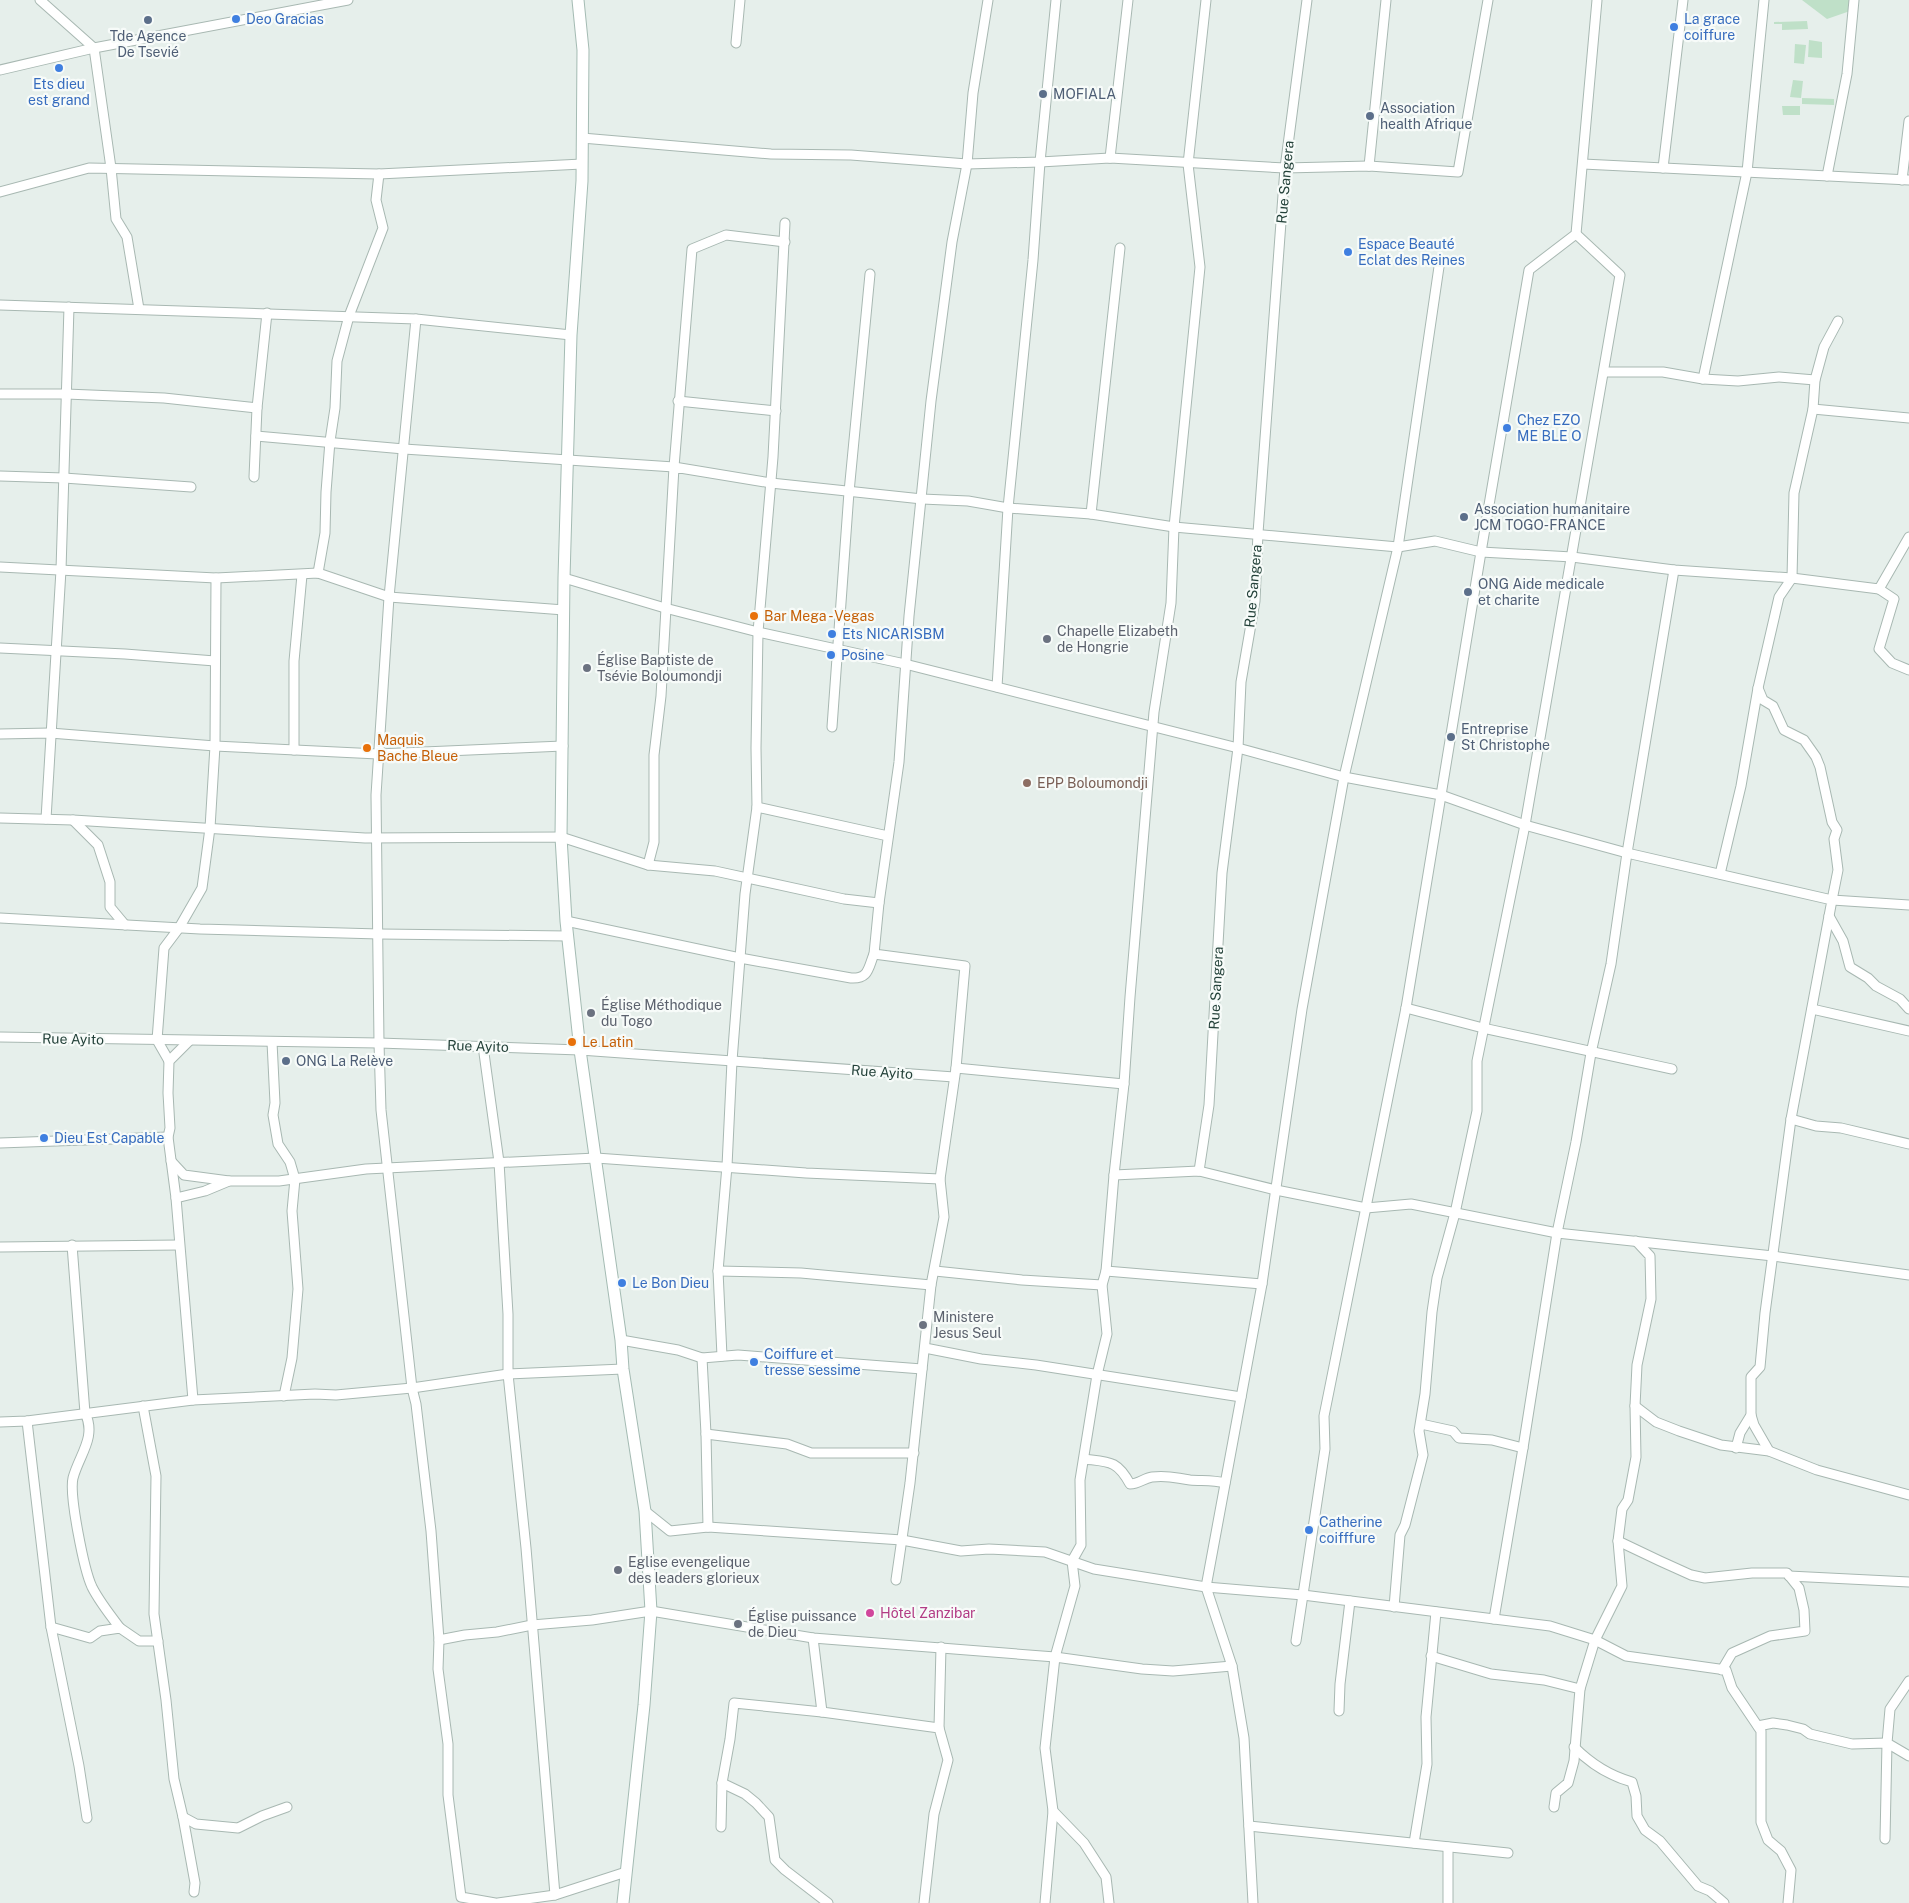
<svg xmlns="http://www.w3.org/2000/svg" width="1909" height="1903" viewBox="0 0 1909 1903" font-family="'Public Sans',sans-serif">
<rect width="100%" height="100%" fill="#e6efeb"/>
<!-- green -->
<g fill="#bfe0c8">
<path d="M1802 0H1851L1850 11 1827 19Z"/>
<path d="M1807 21 1808 29 1782 30V24H1774V22Z"/>
<path d="M1809 40 1822 42V58L1808 57Z"/>
<path d="M1795 44 1806 45 1804 64 1794 63Z"/>
<path d="M1793 80 1803 81 1801 98 1790 97Z"/>
<path d="M1802 98 1834 99V105L1802 104Z"/>
<path d="M1782 106H1800V115H1783Z"/>
</g>
<g fill="none" stroke-linecap="round" stroke-linejoin="round">
<!-- street casing -->
<g stroke="#a8b8b2" stroke-width="11">
<g id="street">
<path d="M40 0 94 48 111 168 116 219 127 237 139 309"/>
<path d="M1206 0 1188 164 1200 267 1174 527 1171 603 1154 712 1130 997 1124 1084 1114 1175 1106 1271 1262 1284"/>
<path d="M736 43 740 0"/>
<path d="M0 70 94 48 348 0"/>
<path d="M582 138 771 154 851 155 967 164 1040 162 1110 158 1285 168 1369 166 1458 172 1488 0"/>
<path d="M1110 158 1128 0"/>
<path d="M1583 164 1909 180"/>
<path d="M1369 166 1386 0"/>
<path d="M1663 168 1683 0"/>
<path d="M1827 176 1847 74 1854 0"/>
<path d="M1902 180 1909 121"/>
<path d="M0 192 89 168 379 174 582 164"/>
<path d="M0 305 416 319 389 597 376 795 379 1043 381 1110 412 1388 416 1404 431 1531 439 1640 438 1669 448 1744V1795L461 1897 495 1903"/>
<path d="M416 319 571 335"/>
<path d="M1604 372H1663L1703 379 1738 381 1779 377 1815 380"/>
<path d="M1703 379 1747 172 1764 0"/>
<path d="M0 394H66L164 398 257 408"/>
<path d="M678 401 776 411"/>
<path d="M1813 409 1909 418"/>
<path d="M256 436 404 449 674 467 692 249 726 235 785 242"/>
<path d="M0 476 64 478 191 487"/>
<path d="M254 477 257 408 267 313"/>
<path d="M1091 514 1120 248"/>
<path d="M0 567 216 578 318 573 389 597 564 610"/>
<path d="M318 573 325 533 326 492 330 441 335 408 337 361 349 316 383 228 376 200 379 174"/>
<path d="M564 578 665 608 758 632 905 664 1238 748 1344 777 1441 795 1525 825 1627 853 1832 900 1791 1119 1765 1313 1760 1367 1751 1377V1415L1740 1433 1736 1448"/>
<path d="M1879 589 1894 599 1879 649 1892 663 1909 670"/>
<path d="M0 648 125 654 215 661"/>
<path d="M997 687 1008 508 1033 260 1040 162 1056 0"/>
<path d="M1758 688 1763 700 1773 706 1784 730 1804 740 1816 757 1820 767 1832 822 1837 830 1834 839 1838 870 1832 900 1909 905"/>
<path d="M832 727 849 492 870 274"/>
<path d="M0 734 50 733 215 746 378 754 563 746"/>
<path d="M294 750V661L302 575"/>
<path d="M757 807 888 836"/>
<path d="M0 818 73 820 365 838 561 837 648 865 715 871 844 899 879 903"/>
<path d="M46 819 61 570 69 307"/>
<path d="M73 820 98 845 110 882V907L125 925"/>
<path d="M648 865 654 842V755L661 696 674 467 771 483 922 499 968 501 1008 508 1091 514 1174 527 1398 547 1435 541 1481 552 1572 557 1674 570 1792 578 1879 589 1909 537"/>
<path d="M1720 874 1741 786 1758 688 1779 597 1792 578 1794 493 1813 409 1815 380 1824 347 1838 321"/>
<path d="M1829 916 1843 941 1850 967 1868 978 1876 986 1900 999 1909 1009"/>
<path d="M0 918 200 929 379 934 568 936"/>
<path d="M566 921 740 958 851 978C869 979 868 968 874 954"/>
<path d="M1406 1008 1483 1028 1672 1069"/>
<path d="M1812 1009 1909 1031"/>
<path d="M0 1037 379 1043 580 1050 954 1077"/>
<path d="M189 1041 169 1061 168 1093 170 1128 168 1137 176 1198 193 1400"/>
<path d="M272 1042 275 1103 273 1115 278 1144 290 1162 295 1179 292 1211 298 1289 292 1358 284 1396"/>
<path d="M483 1046 499 1162 508 1314V1374L526 1548 555 1895"/>
<path d="M169 1061 157 1040 164 948 179 928 202 888 210 828 215 746 216 578"/>
<path d="M956 1068 1124 1084"/>
<path d="M1791 1119 1816 1126 1841 1128 1909 1144"/>
<path d="M0 1143 168 1137"/>
<path d="M171 1161 184 1175 229 1181"/>
<path d="M1199 1171 1209 1105 1222 873 1238 748 1241 682 1255 601 1258 533 1285 168 1307 0"/>
<path d="M1114 1175 1199 1171 1276 1190 1366 1208 1411 1204 1557 1233 1773 1256 1909 1275"/>
<path d="M176 1198 205 1191 229 1181H279L366 1169 596 1158 806 1173 940 1179"/>
<path d="M72 1245 85 1413C97 1437 79 1455 73 1478 69 1495 84 1570 92 1587 99 1601 110 1615 120 1628"/>
<path d="M0 1247 179 1245"/>
<path d="M718 1271 801 1273 931 1285"/>
<path d="M935 1271 1022 1280 1102 1285"/>
<path d="M621 1340 678 1350 702 1358 738 1355 922 1369"/>
<path d="M925 1348 981 1359 1036 1365 1241 1397"/>
<path d="M722 1356 718 1271 727 1166 732 1061 745 894 757 807 756 748 758 632 773 457 785 223"/>
<path d="M702 1358 706 1434 708 1527"/>
<path d="M143 1406 156 1476 154 1614 166 1700 174 1779 183 1817 195 1883 194 1892"/>
<path d="M1635 1406 1656 1422 1679 1431 1721 1445 1769 1451 1817 1470 1909 1495"/>
<path d="M1751 1415 1754 1425 1769 1451"/>
<path d="M27 1421 51 1627 79 1766 87 1818"/>
<path d="M0 1422 27 1421 193 1400 315 1394 336 1395 412 1388 508 1374 623 1369"/>
<path d="M1421 1424 1453 1431 1459 1438 1492 1440 1523 1448"/>
<path d="M706 1434 787 1444 811 1453H914"/>
<path d="M1084 1459C1109 1462 1117 1460 1130 1484 1139 1484 1144 1478 1152 1477 1169 1475 1175 1478 1190 1480 1202 1481 1213 1480 1225 1483"/>
<path d="M645 1511 670 1531 708 1527 902 1540 961 1551 989 1549 1045 1552 1094 1569 1206 1587 1303 1595 1494 1619 1523 1448 1557 1233 1576 1142 1591 1053 1611 964 1627 853 1674 570"/>
<path d="M1618 1541 1660 1561 1691 1575 1705 1578 1752 1573H1787L1799 1588 1804 1610 1805 1631 1770 1636 1732 1653 1722 1670"/>
<path d="M1789 1576 1909 1582"/>
<path d="M896 1580 910 1483 931 1285 944 1217 940 1179 956 1068 965 966 874 954 879 903 899 762 909 616 931 401 952 242 967 164 973 93 988 0"/>
<path d="M1394 1607 1400 1535 1405 1525 1423 1455 1419 1431 1425 1394 1432 1312 1437 1278 1455 1213 1477 1111V1061L1525 825 1620 275 1576 234"/>
<path d="M1494 1619 1550 1626 1595 1640 1626 1656 1726 1670 1732 1688 1761 1731V1822L1768 1840 1781 1851 1791 1870 1788 1903"/>
<path d="M51 1627 90 1638 100 1631 120 1628 139 1641H158"/>
<path d="M813 1638 822 1712 939 1728 948 1760 934 1814 924 1903"/>
<path d="M439 1640 465 1635 497 1632 532 1625 592 1620 651 1611 813 1638 1055 1657 1142 1669 1173 1671 1232 1666"/>
<path d="M1296 1641 1325 1449 1324 1416 1406 1008 1481 552 1529 270 1576 234 1597 0"/>
<path d="M1431 1656 1491 1674 1544 1680 1580 1689"/>
<path d="M1909 1681 1890 1709 1887 1743 1909 1756"/>
<path d="M1339 1711 1340 1684 1350 1601"/>
<path d="M1758 1726 1773 1723 1787 1725 1803 1729 1810 1734 1852 1744 1887 1743 1885 1839"/>
<path d="M939 1728 941 1647"/>
<path d="M1574 1747C1590 1763 1610 1776 1632 1782L1636 1796 1637 1816 1645 1830 1660 1841 1698 1886 1710 1891 1724 1903"/>
<path d="M722 1783 745 1794 756 1803 769 1817 775 1860 785 1870 828 1903"/>
<path d="M1554 1807 1556 1793 1568 1783 1574 1761 1580 1689 1595 1640 1622 1586 1618 1541 1622 1509 1628 1500 1636 1457 1635 1406 1637 1365 1651 1299 1650 1256 1636 1241"/>
<path d="M1053 1811 1084 1843 1106 1877 1109 1903"/>
<path d="M183 1817 196 1824 238 1828 262 1816 287 1807"/>
<path d="M1249 1826 1508 1853"/>
<path d="M721 1827 722 1783 730 1739 734 1703 822 1712"/>
<path d="M1414 1843 1427 1764 1426 1717 1436 1612"/>
<path d="M1448 1847V1903"/>
<path d="M498 1903 555 1895 626 1872"/>
<path d="M1045 1903 1053 1811 1045 1748 1055 1657 1075 1586 1072 1561 1081 1545 1080 1480 1097 1375 1107 1334 1102 1285 1106 1271"/>
<path d="M1253 1903 1244 1738 1232 1666 1206 1587 1262 1284 1302 1009 1344 777 1398 547 1440 260"/>
</g>
</g>
<!-- secondary casing -->
<g stroke="#a4bbb3" stroke-width="13">
<path id="secondary" d="M578 0 583 50 582 181 571 335 564 578 561 837 566 921 580 1050 621 1340 623 1369 645 1511 651 1611 644 1705 623 1903"/>
</g>
<!-- street -->
<use href="#street" stroke="#fff" stroke-width="9"/>
<!-- secondary -->
<use href="#secondary" stroke="#fff" stroke-width="11"/>
</g>
<!-- markers -->
<g fill="#3f7fe0" stroke="#f7fbf9" stroke-width="2">
<circle cx="236" cy="19" r="5"/>
<circle cx="1674" cy="27" r="5"/>
<circle cx="59" cy="68" r="5"/>
<circle cx="1348" cy="252" r="5"/>
<circle cx="1507" cy="428" r="5"/>
<circle cx="832" cy="634" r="5"/>
<circle cx="831" cy="655" r="5"/>
<circle cx="44" cy="1138" r="5"/>
<circle cx="622" cy="1283" r="5"/>
<circle cx="754" cy="1362" r="5"/>
<circle cx="1309" cy="1530" r="5"/>
</g>
<g fill="#5c6f8a" stroke="#f7fbf9" stroke-width="2">
<circle cx="148" cy="20" r="5"/>
<circle cx="1043" cy="94" r="5"/>
<circle cx="1370" cy="116" r="5"/>
<circle cx="1464" cy="517" r="5"/>
<circle cx="1468" cy="592" r="5"/>
<circle cx="1451" cy="737" r="5"/>
<circle cx="286" cy="1061" r="5"/>
</g>
<g fill="#e8710a" stroke="#f7fbf9" stroke-width="2">
<circle cx="754" cy="616" r="5"/>
<circle cx="367" cy="748" r="5"/>
<circle cx="572" cy="1042" r="5"/>
</g>
<g fill="#6b7280" stroke="#f7fbf9" stroke-width="2">
<circle cx="1047" cy="639" r="5"/>
<circle cx="587" cy="668" r="5"/>
<circle cx="591" cy="1013" r="5"/>
<circle cx="923" cy="1325" r="5"/>
<circle cx="618" cy="1570" r="5"/>
<circle cx="738" cy="1624" r="5"/>
</g>
<circle fill="#8d6e63" stroke="#f7fbf9" stroke-width="2" cx="1027" cy="783" r="5"/>
<circle fill="#d1479c" stroke="#f7fbf9" stroke-width="2" cx="870" cy="1613" r="5"/>
<g text-anchor="middle" dominant-baseline="central" stroke-width="4.5" stroke-linejoin="round" paint-order="stroke">
<!-- shop labels -->
<g font-size="14" fill="#366cbe" stroke="#f7fbf9" text-anchor="start">
<text x="246" y="19">Deo Gracias</text>
<text x="1684" y="19">La grace<tspan x="1684" dy="16">coiffure</tspan></text>
<text x="59" y="84" text-anchor="middle">Ets dieu<tspan x="59" dy="16">est grand</tspan></text>
<text x="1358" y="244">Espace Beauté<tspan x="1358" dy="16">Eclat des Reines</tspan></text>
<text x="1517" y="420">Chez EZO<tspan x="1517" dy="16">ME BLE O</tspan></text>
<text x="842" y="634">Ets NICARISBM</text>
<text x="841" y="655">Posine</text>
<text x="54" y="1138">Dieu Est Capable</text>
<text x="632" y="1283">Le Bon Dieu</text>
<text x="764" y="1354">Coiffure et<tspan x="764" dy="16">tresse sessime</tspan></text>
<text x="1319" y="1522">Catherine<tspan x="1319" dy="16">coifffure</tspan></text>
</g>
<!-- service labels -->
<g font-size="14" fill="#4e5e75" stroke="#f7fbf9" text-anchor="start">
<text x="148" y="36" text-anchor="middle">Tde Agence<tspan x="148" dy="16">De Tsevié</tspan></text>
<text x="1053" y="94">MOFIALA</text>
<text x="1380" y="108">Association<tspan x="1380" dy="16">health Afrique</tspan></text>
<text x="1474" y="509">Association humanitaire<tspan x="1474" dy="16">JCM TOGO-FRANCE</tspan></text>
<text x="1478" y="584">ONG Aide medicale<tspan x="1478" dy="16">et charite</tspan></text>
<text x="1461" y="729">Entreprise<tspan x="1461" dy="16">St Christophe</tspan></text>
<text x="296" y="1061">ONG La Relève</text>
</g>
<!-- street labels -->
<g font-size="14" fill="#24423a" stroke="#f7fbf9">
<text transform="translate(1285 182) rotate(-85)">Rue Sangera</text>
<text transform="translate(1253 586) rotate(-85)">Rue Sangera</text>
<text transform="translate(1216 988) rotate(-87)">Rue Sangera</text>
<text transform="translate(73 1039) rotate(1)">Rue Ayito</text>
<text transform="translate(478 1046) rotate(2)">Rue Ayito</text>
<text transform="translate(882 1072) rotate(4)">Rue Ayito</text>
</g>
<!-- food labels -->
<g font-size="14" fill="#c56008" stroke="#f7fbf9" text-anchor="start">
<text x="764" y="616">Bar Mega - Vegas</text>
<text x="377" y="740">Maquis<tspan x="377" dy="16">Bache Bleue</tspan></text>
<text x="582" y="1042">Le Latin</text>
</g>
<!-- worship labels -->
<g font-size="14" fill="#5b616d" stroke="#f7fbf9" text-anchor="start">
<text x="1057" y="631">Chapelle Elizabeth<tspan x="1057" dy="16">de Hongrie</tspan></text>
<text x="597" y="660">Église Baptiste de<tspan x="597" dy="16">Tsévie Boloumondji</tspan></text>
<text x="601" y="1005">Église Méthodique<tspan x="601" dy="16">du Togo</tspan></text>
<text x="933" y="1317">Ministere<tspan x="933" dy="16">Jesus Seul</tspan></text>
<text x="628" y="1562">Eglise evengelique<tspan x="628" dy="16">des leaders glorieux</tspan></text>
<text x="748" y="1616">Église puissance<tspan x="748" dy="16">de Dieu</tspan></text>
</g>
<!-- education labels -->
<g font-size="14" fill="#785e54" stroke="#f7fbf9" text-anchor="start">
<text x="1037" y="783">EPP Boloumondji</text>
</g>
<!-- hotel labels -->
<g font-size="14" fill="#b23c85" stroke="#f7fbf9" text-anchor="start">
<text x="880" y="1613">Hôtel Zanzibar</text>
</g>
</g>
</svg>
